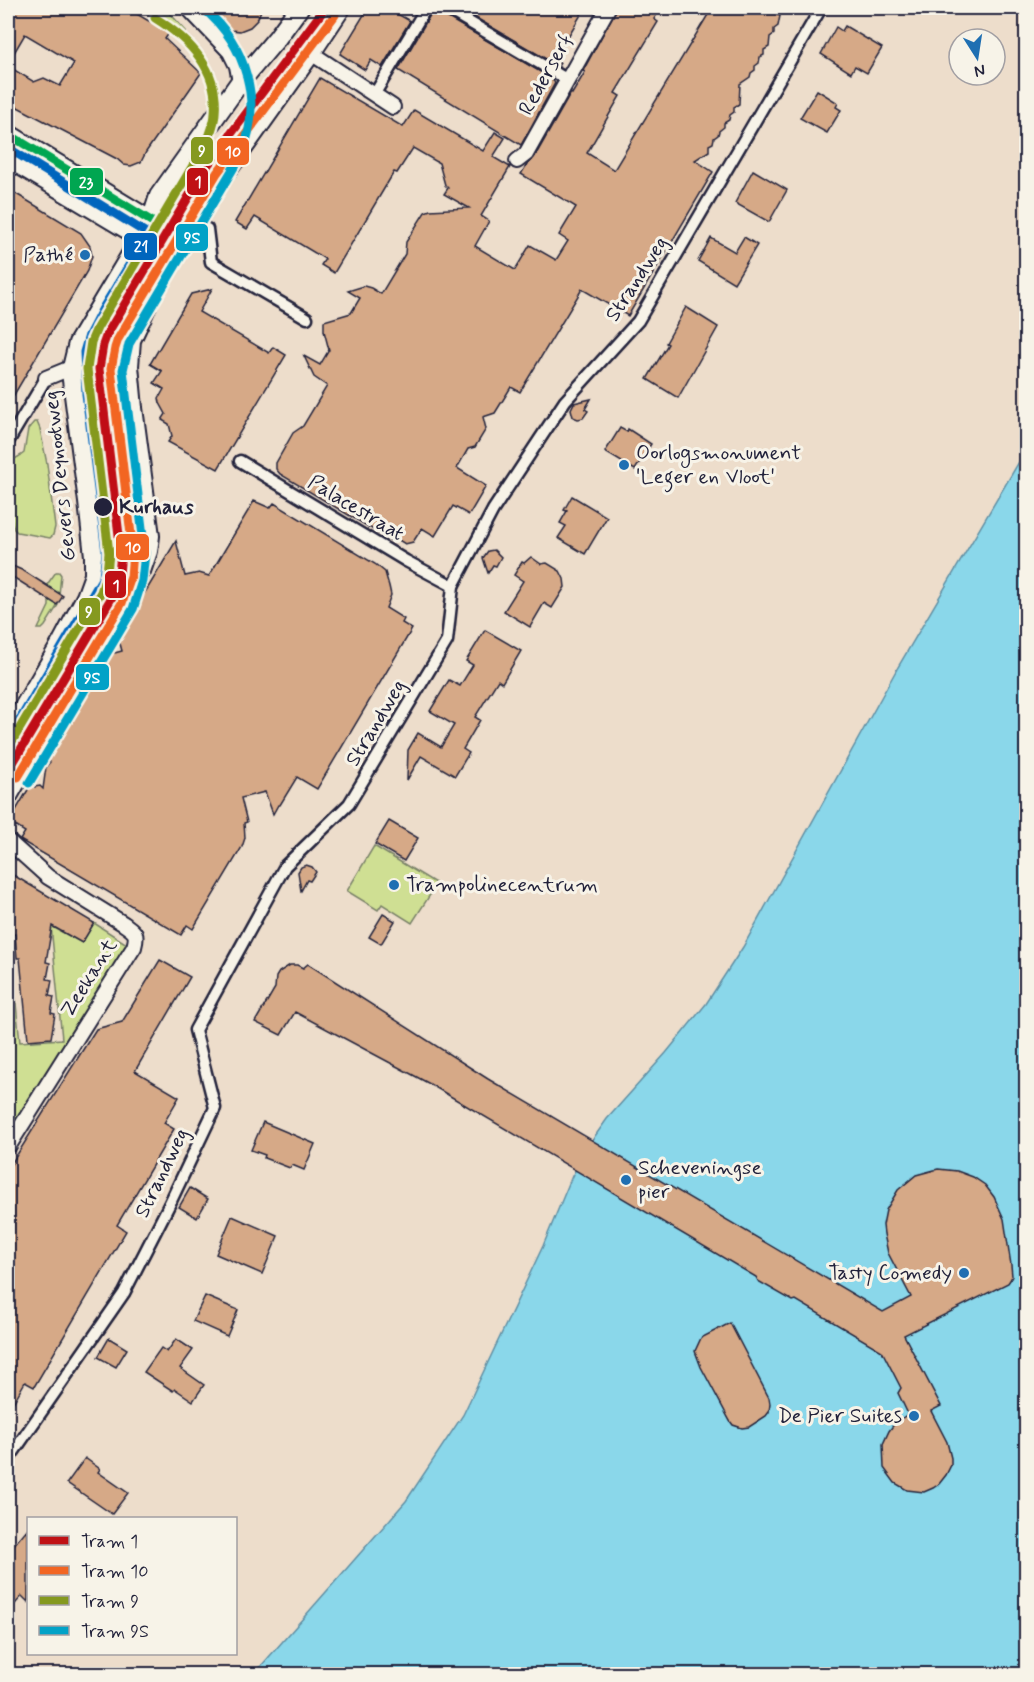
<svg xmlns="http://www.w3.org/2000/svg" width="1034" height="1682" viewBox="0 0 1034 1682" font-family="Mynerve,sans-serif">
<rect width="100%" height="100%" fill="#edddcb"/>
<filter id="ink" filterUnits="userSpaceOnUse"><feTurbulence type="fractalNoise" baseFrequency=".0167" numOctaves="2"/><feDisplacementMap in="SourceGraphic" scale="12" xChannelSelector="R" yChannelSelector="G"/><feConvolveMatrix kernelMatrix="1 2 1 2 8 2 1 2 1" color-interpolation-filters="sRGB"/></filter>
<g filter="url(#ink)">
<!-- green -->
<g fill="#cfdf93" stroke="#788067" stroke-width="1.5">
<path d="M139 8H165L186 31 184 38Z"/>
<path d="M34 422H37L40 429 47 464 55 527 53 535 50 538 17 532 14 529 8 508 13 500C10 488 2 473 12 461 15 458 21 456 24 453L28 429Z"/>
<path d="M56 572H59L61 575 58 605 45 626 42 629H38L49 606V597L41 593Z"/>
<path d="M374 846 437 884 412 923 382 904 378 910 347 891Z"/>
<path d="M94 923 130 946 8 1140V946H10L20 1042 62 1039 51 926 82 943Z"/>
</g>
<!-- water -->
<path fill="#8ad7ea" stroke="#608fa4" stroke-width="1.5" d="M1026 450V1674H254L406 1501 463 1415 543 1246 572 1176 595 1136 607 1119 666 1053 706 1004 743 947 898 667Z"/>
<!-- building -->
<g fill="#d6a987" stroke="#22223b" stroke-width="1.5">
<path d="M8 8H127L169 33 165 39 201 73 146 152 141 162 131 166 124 165 117 159 8 102V66L34 82 44 78 60 86 74 63 25 34 8 63Z"/>
<path d="M213 8H262L257 20 250 27 240 31 230 30 221 24 214 16Z"/>
<path d="M368 8H387L410 21 382 67 371 60 365 70 340 54Z"/>
<path d="M437 8 441 14 551 78 555 83 521 145 398 70 433 10 434 11Z"/>
<path d="M459 8H585L554 60 560 63 558 66Z"/>
<path d="M617 8H661L654 19 658 22 615 93 620 96 587 153 614 170 712 8H766L780 16 778 26 774 29V34L770 37 769 47 764 50V55L760 57 759 63 755 66V70L751 73 750 77 740 84 739 104 734 107V112L730 115 729 120 724 123V127L719 131 718 135 714 138 713 143 709 145V151L695 160 713 172 628 316 582 289 520 392 511 387 495 413 483 417 486 429 475 447 468 449 457 468 486 486 469 515 453 506 435 536 422 528 413 542 405 544 394 537 392 541 280 474 276 469V463L293 433 303 426 327 386 314 377 304 356 320 365 329 350 324 331V321L351 313 360 298 348 291 364 286 371 288 381 294 405 254 406 242 425 212 430 210 469 208 444 194 448 188 445 185 439 163 413 148 397 173 394 172 334 273 321 265 325 259 255 217 247 229 235 222 320 78 403 127 414 110 483 151 495 132 505 138 493 157 510 167 481 216 489 221 475 246 515 270 530 245 556 260 568 241 559 235 576 207 521 174 526 166 534 158 571 93 572 94 585 72 583 71Z"/>
<path d="M845 26 882 48 867 73 855 66 851 73 821 54 836 27 842 31Z"/>
<path d="M817 90 838 103 836 107 841 110 827 133 800 118Z"/>
<path d="M753 170 787 190 769 222 735 203Z"/>
<path d="M8 189 81 233 90 246 92 256 87 271 8 405Z"/>
<path d="M744 237 757 245 734 283 698 261 711 238 735 252Z"/>
<path d="M212 289 199 312 269 353 273 347 286 355 218 469 168 442 172 436 169 424 162 420 166 414 160 403 159 398 164 389 154 383 162 371 150 364 191 294Z"/>
<path d="M686 307 718 327 678 398 647 379 668 344 666 343Z"/>
<path d="M591 399 585 409 588 411 583 418 578 419 573 417 571 409 574 403Z"/>
<path d="M620 428 627 432 628 429 651 444 635 470 605 452Z"/>
<path d="M572 496 607 517 585 554 558 538 566 526 560 523 567 511 564 510Z"/>
<path d="M254 501 270 508 274 503 375 564 385 572 389 586 391 595 386 608 404 619 402 623 412 629 317 789 297 777 280 805H278L273 814 265 792 241 798 247 822 244 823 245 838 242 847 193 929 187 925 181 935 20 840 25 832 9 822 29 788 40 786 43 789 46 767 50 762 47 758 105 661 106 662 111 654 122 651 119 640 122 631 176 541 185 576 199 573 209 576Z"/>
<path d="M494 550 501 557 496 566 493 565 488 573 483 558 488 551Z"/>
<path d="M531 557 541 564 547 563 560 571 564 579 565 587 552 608 544 603 530 627 504 611 523 581 514 575 522 562 524 563Z"/>
<path d="M8 564 24 571 63 596 57 605 8 574Z"/>
<path d="M485 630 521 651 502 683 498 680 475 717 480 720 463 749 469 753 455 776 421 756 407 780 408 750 418 733 441 747 454 725 430 711 449 680 460 686 473 665 466 661Z"/>
<path d="M389 821 418 838 404 861 375 844Z"/>
<path d="M306 865 312 867 316 872 310 881 307 880 301 891 298 872 301 867Z"/>
<path d="M8 872 94 923 82 943 52 926 46 962 50 963 47 979 52 980 49 996 54 997 51 1013 55 1014 51 1038 28 1040 20 958H17L15 934 8 935Z"/>
<path d="M383 914 395 921 381 944 369 937Z"/>
<path d="M160 960 190 977 135 1071 179 1097 164 1123 174 1129 117 1225 126 1231 34 1387 25 1382 8 1412V1169L96 1029 122 1022Z"/>
<path d="M308 964 488 1079 883 1312 911 1297 888 1253 884 1234 883 1225 886 1210 898 1190 916 1175 938 1169 957 1171 973 1177 985 1185 994 1197 1004 1219 1011 1265 1012 1276 1010 1280 1008 1283 904 1335 941 1406 931 1411 947 1442 951 1458V1465L946 1475 939 1484 933 1488 924 1492 907 1490 895 1483 884 1468 883 1444 889 1431 895 1423 908 1414 898 1393 901 1388 882 1351 796 1300 793 1301 758 1281 756 1277 428 1083 295 1012 281 1035 255 1022 275 988 276 977 279 972 290 965H297L303 968Z"/>
<path d="M263 1122 315 1144 304 1170 292 1165 290 1168 264 1158 265 1155 251 1150Z"/>
<path d="M190 1188 208 1199 197 1218 179 1207Z"/>
<path d="M232 1216 278 1236 262 1274 216 1254Z"/>
<path d="M205 1296 238 1310 227 1336 193 1321Z"/>
<path d="M730 1323 769 1398 770 1404 769 1412 766 1416 749 1427 742 1428 733 1425 730 1421 701 1367 695 1351 701 1338Z"/>
<path d="M109 1338 127 1349 116 1367 98 1357Z"/>
<path d="M176 1339 193 1350 180 1368 204 1385 193 1401 175 1389 173 1391 144 1372 161 1348 167 1352Z"/>
<path d="M85 1458 100 1469 98 1472 128 1493 112 1514 67 1483Z"/>
<path d="M28 1528V1602L22 1596 8 1612V1552Z"/>
</g>
<g fill="none" stroke-linecap="round" stroke-linejoin="round">
<!-- pedestrian casing -->
<g stroke="#22223b" stroke-width="15">
<g id="pedestrian">
<path d="M445 8 568 80"/>
<path d="M374 95 426 8"/>
<path d="M207 229 211 262 307 318"/>
<path d="M8 442 46 378"/>
<path d="M240 461 406 561 453 586"/>
<path d="M8 1460 124 1293 169 1205 215 1108 195 1030 285 866 349 804 447 641 453 586 493 510 565 401 638 321 821 8"/>
</g>
</g>
<!-- minor casing -->
<g stroke="#22223b" stroke-width="18">
<g id="minor">
<path d="M188 8 230 52 237 66 240 82"/>
<path d="M311 53 393 107"/>
<path d="M517 161 526 154 608 8"/>
<path d="M46 378 73 367"/>
<path d="M8 841 48 877 124 924C135 932 138 933 134 947L8 1147"/>
</g>
</g>
<!-- secondary casing -->
<g stroke="#22223b" stroke-width="22">
<g id="secondary">
<path d="M8 134 151 221 180 248"/>
<path d="M8 158 142 238 179 248"/>
<path d="M8 734 62 642 86 597 94 575V556L88 502 71 372 78 343 151 221 159 196 240 82 277 38 299 8"/>
<path d="M8 796 83 665 141 571 148 551 150 536 133 408 129 366 131 340 154 291 197 221 219 182 311 53 341 8"/>
</g>
</g>
<!-- pedestrian -->
<use href="#pedestrian" stroke="#f7f3e8" stroke-width="10"/>
<!-- minor -->
<use href="#minor" stroke="#f7f3e8" stroke-width="14"/>
<!-- secondary -->
<use href="#secondary" stroke="#f7f3e8" stroke-width="18"/>
<!-- tram -->
<path stroke="#22223b" stroke-width="1.5" d="M112 597C124 575 135 556 139 530L118 349 120 323 129 297"/>
<!-- bus-1 casing -->
<g stroke="#f7f3e8" stroke-width="14">
<g id="bus-1">
<path d="M8 134 151 221 163 232"/>
<path d="M8 763 114 581 118 553 98 393 96 354 100 340 114 314 163 232"/>
</g>
</g>
<!-- bus-2 casing -->
<g stroke="#f7f3e8" stroke-width="14">
<path id="bus-2" d="M8 148 148 234 103 308 89 335 84 352 86 394 106 553 103 577 8 740"/>
</g>
<!-- bus-1 -->
<use href="#bus-1" stroke="#00a651" stroke-width="9"/>
<!-- bus-2 -->
<use href="#bus-2" stroke="#0065bd" stroke-width="9"/>
<!-- tram-1 casing -->
<g stroke="#f7f3e8" stroke-width="14">
<path id="tram-1" d="M8 771 112 597 119 575 121 552 99 369 103 345 107 334 207 166 325 8"/>
</g>
<!-- tram-2 casing -->
<g stroke="#f7f3e8" stroke-width="14">
<path id="tram-2" d="M18 777 122 603 131 577 133 551 111 369 115 348 118 339 217 173 335 15"/>
</g>
<!-- tram-3 casing -->
<g stroke="#f7f3e8" stroke-width="14">
<path id="tram-3" d="M8 748 101 592 107 573 109 553 87 369 91 342 97 328 208 140C211 131 215 122 215 113 219 69 189 39 155 18"/>
</g>
<!-- tram-4 casing -->
<g stroke="#f7f3e8" stroke-width="14">
<path id="tram-4" d="M29 783 133 609 142 581 145 553 123 370 129 344 240 157C264 105 247 45 203 8"/>
</g>
<!-- tram-1 -->
<use href="#tram-1" stroke="#c01115" stroke-width="9"/>
<!-- tram-2 -->
<use href="#tram-2" stroke="#f26522" stroke-width="9"/>
<!-- tram-3 -->
<use href="#tram-3" stroke="#85991f" stroke-width="9"/>
<!-- tram-4 -->
<use href="#tram-4" stroke="#02a2c7" stroke-width="9"/>
</g>
</g>
<!-- markers -->
<g fill="#1f6fb2" stroke="#f7f3e8" stroke-width="2">
<circle cx="85" cy="255" r="6"/>
<circle cx="624" cy="465" r="6"/>
<circle cx="394" cy="885" r="6"/>
<circle cx="626" cy="1180" r="6"/>
<circle cx="964" cy="1273" r="6"/>
<circle cx="914" cy="1416" r="6"/>
</g>
<circle fill="#22223b" stroke="#f7f3e8" stroke-width="2" cx="103" cy="507" r="10"/>
<g text-anchor="middle" dominant-baseline="central" stroke-width="6" stroke-linejoin="round" paint-order="stroke">
<!-- street labels -->
<g font-size="21" fill="#22223b" stroke="#f7f3e8">
<text transform="translate(546 75) rotate(-61)">Rederserf</text>
<text transform="translate(637 279) rotate(-57)">Strandweg</text>
<text transform="translate(60 476) rotate(-96)">Gevers Deynootweg</text>
<text transform="translate(356 508) rotate(31)">Palacestraat</text>
<text transform="translate(376 723) rotate(-59)">Strandweg</text>
<text transform="translate(89 978) rotate(-58)">Zeekant</text>
<text transform="translate(162 1173) rotate(-64)">Strandweg</text>
</g>
<!-- poi labels -->
<g font-size="21" fill="#22223b" stroke="#f7f3e8" text-anchor="end">
<text x="73" y="255">Pathé</text>
<text x="636" y="453" text-anchor="start">Oorlogsmonument<tspan x="636" dy="24">'Leger en Vloot'</tspan></text>
<text x="406" y="885" text-anchor="start">Trampolinecentrum</text>
<text x="638" y="1168" text-anchor="start">Scheveningse<tspan x="638" dy="24">pier</tspan></text>
<text x="952" y="1273">Tasty Comedy</text>
<text x="902" y="1416">De Pier Suites</text>
</g>
<!-- stop labels -->
<g font-size="21" font-weight="bold" fill="#22223b" stroke="#f7f3e8" text-anchor="start">
<text x="119" y="507">Kurhaus</text>
</g>
</g>
<g stroke="#f7f3e8" stroke-width="2">
<rect x="190" y="136" width="24" height="29" rx="6" fill="#85991f"/>
<rect x="216" y="137" width="34" height="29" rx="6" fill="#f26522"/>
<rect x="186" y="167" width="23" height="29" rx="6" fill="#c01115"/>
<rect x="69" y="167" width="35" height="29" rx="6" fill="#00a651"/>
<rect x="175" y="223" width="34" height="29" rx="6" fill="#02a2c7"/>
<rect x="123" y="232" width="35" height="29" rx="6" fill="#0065bd"/>
<rect x="115" y="533" width="35" height="28" rx="6" fill="#f26522"/>
<rect x="104" y="570" width="23" height="29" rx="6" fill="#c01115"/>
<rect x="78" y="597" width="23" height="29" rx="6" fill="#85991f"/>
<rect x="75" y="663" width="35" height="28" rx="6" fill="#02a2c7"/>
</g>
<g font-size="16" text-anchor="middle" font-weight="bold" fill="#fff">
<text x="202" y="156">9</text>
<text x="233" y="157">10</text>
<text x="198" y="187">1</text>
<text x="86" y="188">23</text>
<text x="192" y="243">9S</text>
<text x="141" y="252">21</text>
<text x="133" y="553">10</text>
<text x="116" y="591">1</text>
<text x="89" y="617">9</text>
<text x="92" y="683">9S</text>
</g>
<!-- margin -->
<rect width="1034" height="1682" fill="none" stroke="#f7f3e8" stroke-width="30"/>
<rect x="15" y="15" width="1004" height="1652" fill="none" stroke="#22223b" stroke-width="2" filter="url(#ink)"/>
<!-- legend -->
<rect x="27" y="1517" width="210" height="138" fill="#f7f3e8" stroke="#a29fa3" stroke-width="1.5"/>
<rect x="39" y="1536" width="30" height="9" fill="#c01115" stroke="#a29fa3" stroke-width="1.5"/>
<text x="81" y="1547" font-size="18" fill="#22223b">Tram 1</text>
<rect x="39" y="1566" width="30" height="9" fill="#f26522" stroke="#a29fa3" stroke-width="1.5"/>
<text x="81" y="1577" font-size="18" fill="#22223b">Tram 10</text>
<rect x="39" y="1596" width="30" height="9" fill="#85991f" stroke="#a29fa3" stroke-width="1.5"/>
<text x="81" y="1607" font-size="18" fill="#22223b">Tram 9</text>
<rect x="39" y="1626" width="30" height="9" fill="#02a2c7" stroke="#a29fa3" stroke-width="1.5"/>
<text x="81" y="1637" font-size="18" fill="#22223b">Tram 9S</text>
<!-- north arrow -->
<g transform="translate(977 57) rotate(168)"><circle r="28" fill="#f7f3e8" stroke="#a29fa3" stroke-width="1.5"/>
<path d="M0-4.5L10 22L0 15L-10 22Z" fill="#1f6fb2"/>
<text y="-9" font-size="16" font-weight="bold" text-anchor="middle" fill="#22223b">N</text>
</g>
</svg>
